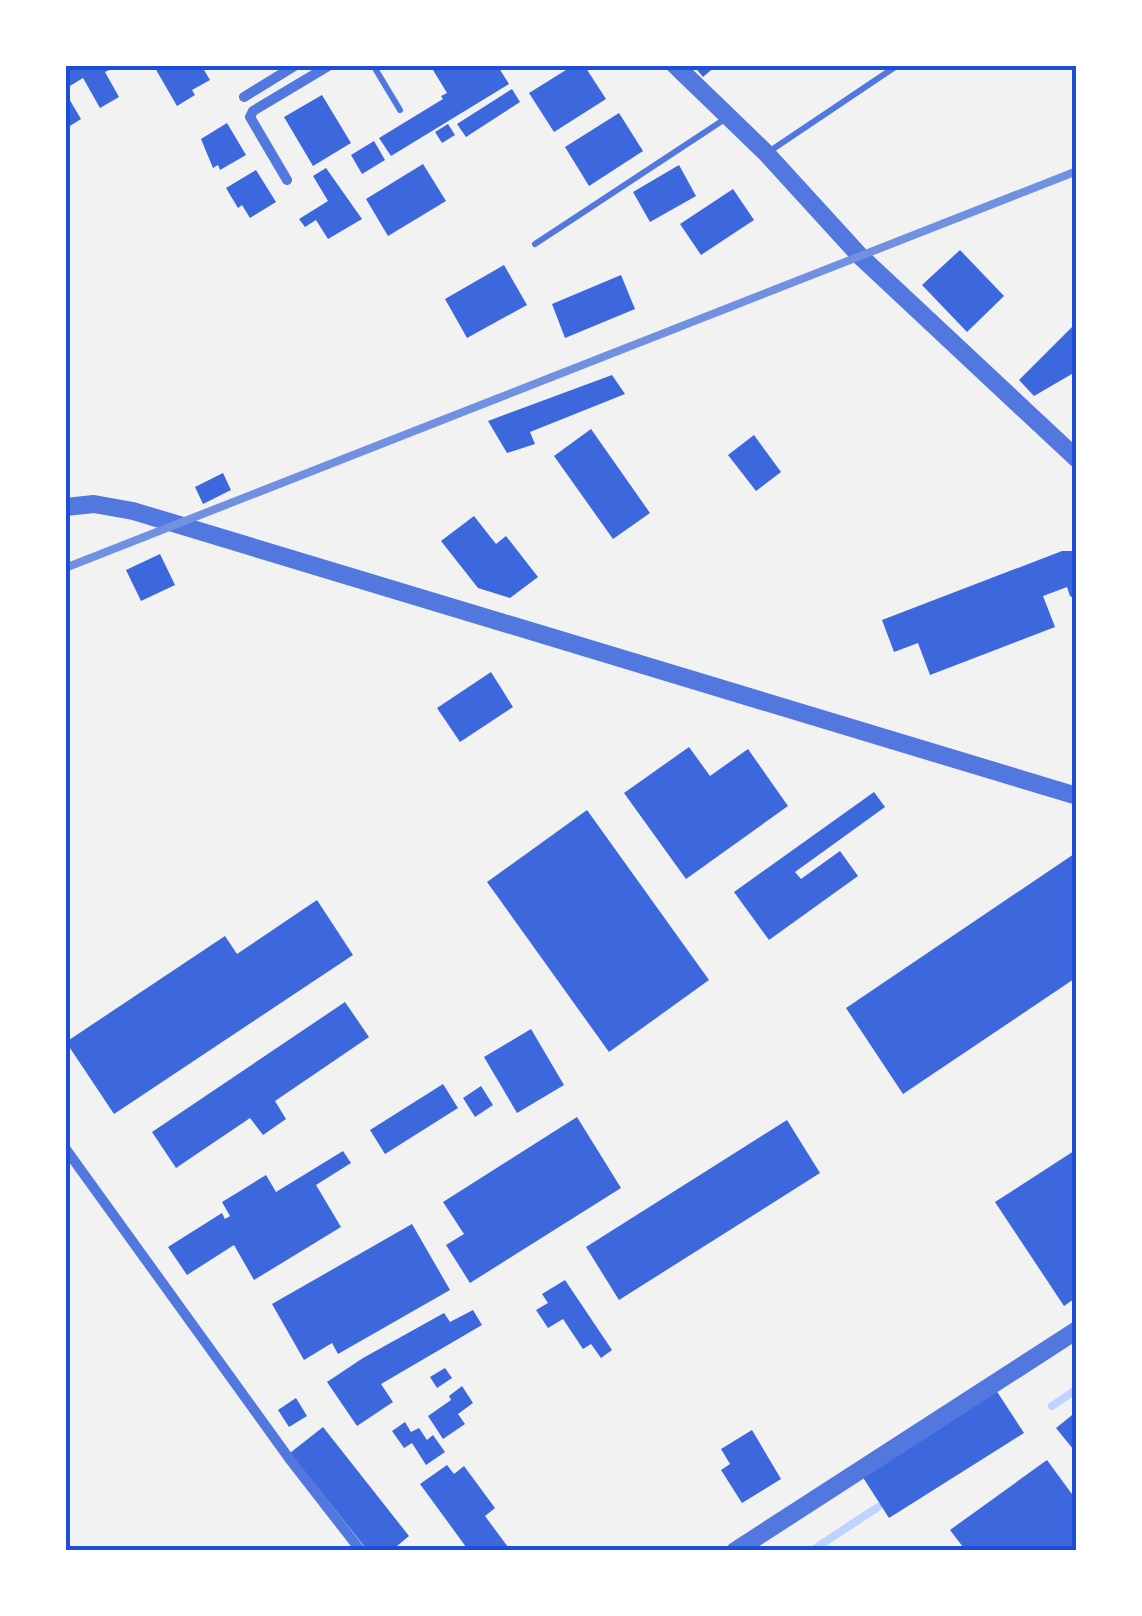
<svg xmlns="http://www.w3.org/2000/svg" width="1142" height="1616" viewBox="0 0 1142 1616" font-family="Inter,sans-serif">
<rect width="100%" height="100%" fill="#f2f2f2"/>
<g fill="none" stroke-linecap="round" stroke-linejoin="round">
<!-- stream -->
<g stroke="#bfd3fe" stroke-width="8">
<path d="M1052 1406 1077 1389"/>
<path d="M811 1551 878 1507"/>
</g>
</g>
<!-- building -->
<g fill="#3d67dc">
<path d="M65 65H111L113 68 105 72 119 97 100 108 83 78 65 89Z"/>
<path d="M160 65H201L210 80 192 90 195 95 177 106 155 68Z"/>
<path d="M430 65H497L509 84 391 156 379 138 443 99 441 96 447 93Z"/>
<path d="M574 65H584L606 99 554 132 529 93Z"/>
<path d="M693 65H717L703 77Z"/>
<path d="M512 89 520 102 466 137 457 124Z"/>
<path d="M65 92 81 119 65 129Z"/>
<path d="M322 95 351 143 313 166 284 117Z"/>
<path d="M619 113 643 151 589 186 565 147Z"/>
<path d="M227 123 246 155 220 170 218 165 213 168 201 139Z"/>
<path d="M448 124 455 135 442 143 435 132Z"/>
<path d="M374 141 385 160 362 174 351 155Z"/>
<path d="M423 164 446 201 388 236 366 199Z"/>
<path d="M679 165 696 196 650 222 633 192Z"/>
<path d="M326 168 362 219 328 239 316 220 305 227 299 219 328 201 313 176Z"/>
<path d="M256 170 276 202 250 218 242 205 238 208 226 188Z"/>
<path d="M733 189 754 220 701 255 680 224Z"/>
<path d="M960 250 1004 296 967 332 922 285Z"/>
<path d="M504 265 527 305 467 338 445 299Z"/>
<path d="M621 275 635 309 565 338 552 304Z"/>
<path d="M1077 322V371L1034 396 1019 380Z"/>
<path d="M612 375 625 394 530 432 535 444 507 453 488 421Z"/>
<path d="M591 429 650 513 613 539 554 456Z"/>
<path d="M754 435 781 472 756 491 728 455Z"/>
<path d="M223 473 231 490 203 504 195 487Z"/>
<path d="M474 516 496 544 506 536 538 577 510 598 478 588 441 541Z"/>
<path d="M1062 551H1077V600L1070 596 1067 587 1043 596 1055 627 930 675 918 643 894 652 882 620Z"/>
<path d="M160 554 175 585 141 601 126 570Z"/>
<path d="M491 672 513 707 460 742 437 708Z"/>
<path d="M689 747 710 776 748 749 788 806 686 879 624 793Z"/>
<path d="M874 792 885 807 795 872 801 879 840 851 858 876 769 940 734 892Z"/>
<path d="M587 810 709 980 609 1052 487 882Z"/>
<path d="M1077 852V977L903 1094 846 1008Z"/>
<path d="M317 900 353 955 114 1114 66 1042 225 936 237 954Z"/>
<path d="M345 1002 369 1037 275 1101 286 1119 263 1135 250 1118 176 1168 152 1132Z"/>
<path d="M531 1029 564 1085 517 1113 484 1057Z"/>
<path d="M443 1084 458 1108 385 1154 370 1130Z"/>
<path d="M481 1086 493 1105 475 1117 463 1098Z"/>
<path d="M577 1117 621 1188 470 1283 446 1245 464 1234 443 1202Z"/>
<path d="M787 1120 820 1173 619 1300 586 1247Z"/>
<path d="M1077 1149V1297L1064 1306 995 1202Z"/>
<path d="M343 1151 351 1163 316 1185 341 1227 254 1280 234 1245 187 1275 168 1247 222 1213 225 1219 230 1216 222 1202 266 1175 276 1192Z"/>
<path d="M412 1224 450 1290 338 1354 332 1343 304 1360 272 1304Z"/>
<path d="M565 1280 612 1350 601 1358 591 1344 583 1349 563 1319 548 1328 536 1310 548 1303 542 1294Z"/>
<path d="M473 1310 482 1325 381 1384 393 1402 357 1426 327 1382 363 1358 444 1313 450 1322Z"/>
<path d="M445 1368 452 1378 437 1388 430 1377Z"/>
<path d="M462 1386 473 1403 458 1414 465 1424 443 1439 428 1416 451 1400 449 1396Z"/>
<path d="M996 1390 1024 1433 889 1518 862 1476Z"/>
<path d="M296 1398 307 1416 289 1427 278 1410Z"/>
<path d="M1077 1411V1454L1056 1428Z"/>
<path d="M405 1422 411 1432 419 1428 427 1440 433 1435 445 1452 426 1465 412 1443 404 1448 392 1431Z"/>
<path d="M323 1427 409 1536 391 1551H368L290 1453Z"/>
<path d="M752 1430 781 1479 742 1503 721 1470 730 1464 721 1449Z"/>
<path d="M1047 1460 1077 1501V1551H966L950 1530Z"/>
<path d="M447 1465 454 1474 464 1466 495 1508 485 1516 511 1551H469L420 1484Z"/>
</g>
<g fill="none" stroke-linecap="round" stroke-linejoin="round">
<!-- service -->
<g stroke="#5277de" stroke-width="6">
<path d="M373 65 400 110"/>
<path d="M767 153 898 65"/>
<path d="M535 244 728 117"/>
</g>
<!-- minor -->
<g stroke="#5277de" stroke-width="10">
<path d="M244 97 296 65"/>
<path d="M287 180 250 117 253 111 330 65"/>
<path d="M65 1148 291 1461 361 1551"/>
</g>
<!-- tertiary -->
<g stroke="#5277de" stroke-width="18">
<path d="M675 65 766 153 861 257 1077 459"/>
<path d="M65 507 94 504 133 511 1077 796"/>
<path d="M735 1551 1077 1330"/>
</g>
<!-- rail -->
<path stroke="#7290e2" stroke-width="8" d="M65 568 1077 171"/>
</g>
<!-- border -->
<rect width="1142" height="1616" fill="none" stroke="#ffffff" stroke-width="135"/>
<rect x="68" y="68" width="1006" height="1480" fill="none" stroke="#1d4ed8" stroke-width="4"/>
</svg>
